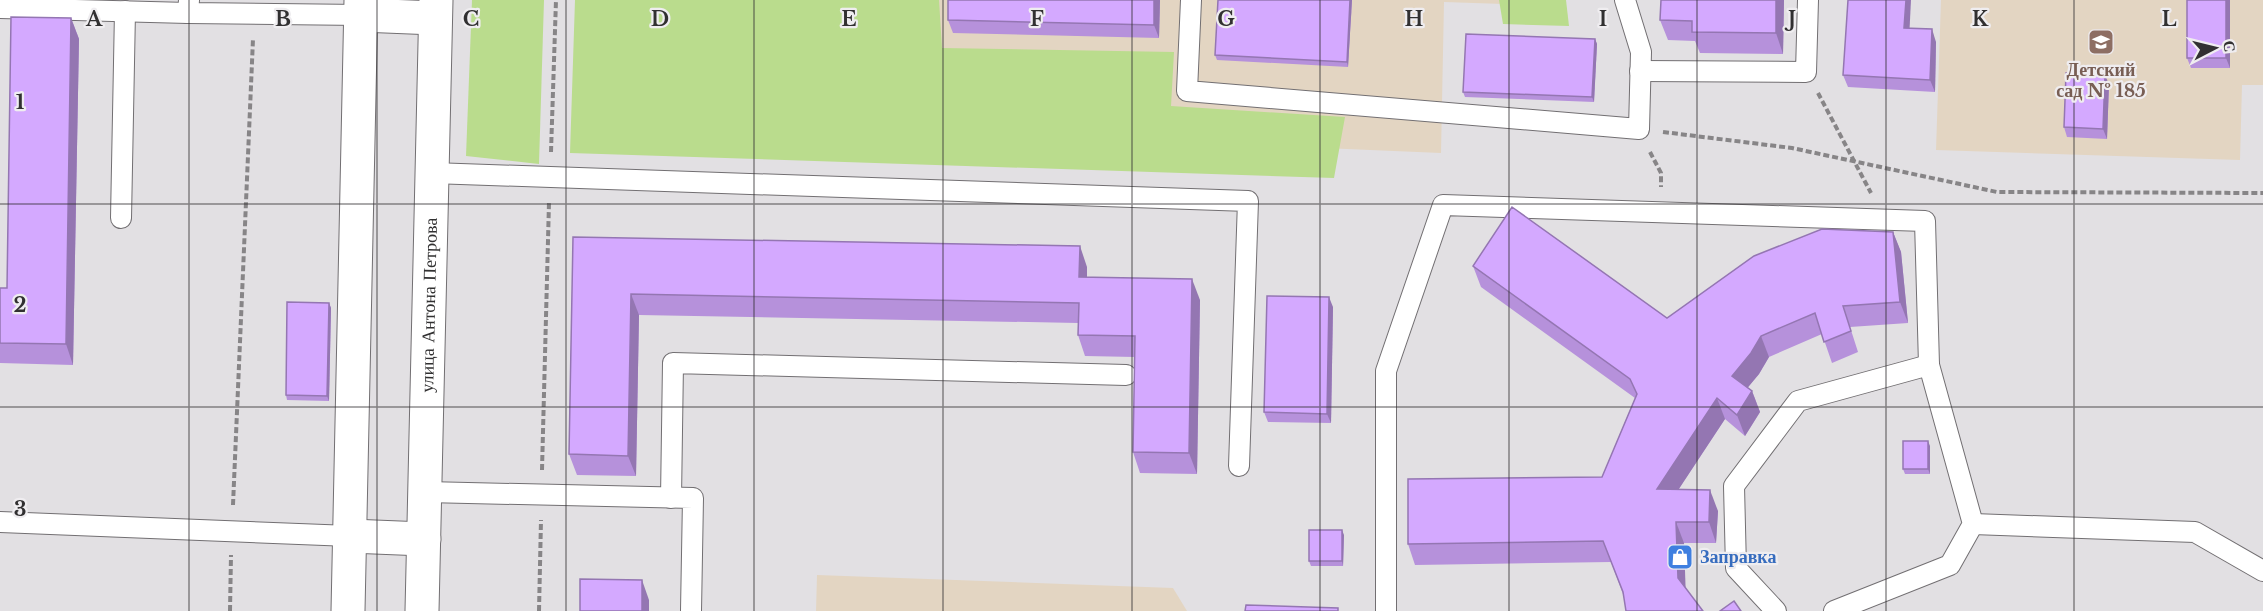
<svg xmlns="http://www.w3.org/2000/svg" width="2263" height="611" viewBox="0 0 2263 611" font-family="'Libre Baskerville',serif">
<rect width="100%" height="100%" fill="#e2e0e3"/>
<!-- education -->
<g fill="#e3d5c2">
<path d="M590 0H1536V5L1444 2 1441 153 586 117Z"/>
<path d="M1941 0H2263V85H2242L2240 160 1936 150Z"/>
<path d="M817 575 1173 588 1187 611H816Z"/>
</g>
<!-- green -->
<g fill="#badc8d">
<path d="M472 0H544L539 164 466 156Z"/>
<path d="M575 0H939L942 48 1174 52 1171 106 1345 117 1334 178 570 153Z"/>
<path d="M1499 0H1566L1569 26 1503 24Z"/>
</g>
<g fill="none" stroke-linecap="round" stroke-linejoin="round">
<!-- service casing -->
<g stroke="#726f72" stroke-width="22">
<g id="service">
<path d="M189 0 188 13 361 15"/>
<path d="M1191 0 1187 91 1639 129 1641 52 1625 0"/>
<path d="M0 8 188 13"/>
<path d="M1640 71 1806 72 1808 0"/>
<path d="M432 173 1248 201 1239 466"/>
<path d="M121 218 125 11"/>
<path d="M426 492 693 498 691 611"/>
<path d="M671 498 673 363 1126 375"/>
<path d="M0 522 350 536"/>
<path d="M1973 524 2195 532 2263 571"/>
<path d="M1386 611V371L1443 205 1925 221 1929 365 1973 524 1950 565 1834 611"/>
<path d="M1776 611 1736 568 1734 486 1798 401 1929 365"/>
</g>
</g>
<!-- tertiary casing -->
<g stroke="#726f72" stroke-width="35">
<g id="tertiary">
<path d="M361 15 435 18"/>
<path d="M350 536 424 539"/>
<path d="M348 611 361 0"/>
<path id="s1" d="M422 611 436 0"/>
</g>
</g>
<!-- path -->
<g stroke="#878587" stroke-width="4" stroke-dasharray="6 3" stroke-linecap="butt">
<path d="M1818 93 1871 193"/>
<path d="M1663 132 1792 148 1997 192 2263 193V191"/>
<path d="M551 152 556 0"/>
<path d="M1650 152 1661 173V187"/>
<path d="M542 470 549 202"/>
<path d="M233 505 253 39"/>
<path d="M230 611 231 555"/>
<path d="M539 611 541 520"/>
</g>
<!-- service -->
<use href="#service" stroke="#fff" stroke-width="20"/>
<!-- tertiary -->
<use href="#tertiary" stroke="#fff" stroke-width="33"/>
</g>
<!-- wall -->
<g fill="#b691db">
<path d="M1160 0 1159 38 953 33 948 20Z"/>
<path d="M1218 0H1352L1348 67 1217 60 1215 55Z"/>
<path d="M1661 0H1784L1783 54 1700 53 1695 41 1668 40 1660 20Z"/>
<path d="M2230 0V68H2191L2187 58Z"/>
<path d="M71 18 79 39 73 365 0 363V288H7Z"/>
<path d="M1909 28 1936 42 1935 92 1848 87 1843 75Z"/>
<path d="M1595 39 1597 44 1594 102 1465 97 1463 92Z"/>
<path d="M2109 84 2107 139 2067 137 2064 127Z"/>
<path d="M1893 232 1901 252 1908 323 1850 327 1858 352 1832 363 1822 334 1769 357 1759 374 1747 388 1752 391 1760 412 1745 436 1725 419 1678 490 1718 511 1716 543H1684L1685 587 1623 594 1611 562 1415 565 1408 544 1602 477 1635 398 1481 287 1473 266 1667 318Z"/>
<path d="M573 237 1087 267V277L1200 300 1197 474 1140 473 1133 452 1135 357 1085 356 1078 335V323L639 315 636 476 577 475 569 454Z"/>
<path d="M329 303 331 308 329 401 287 400 286 395Z"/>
<path d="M1333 307 1331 423 1268 422 1264 412Z"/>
<path d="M1930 446V474H1905L1903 469Z"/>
<path d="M1344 535 1343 566H1311L1309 561Z"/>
</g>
<!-- shaded-wall -->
<g fill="#9476b2">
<path d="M1154 0H1160L1159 38 1154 25Z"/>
<path d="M1350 0H1352L1348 67 1347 62Z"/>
<path d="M1776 0H1784L1783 54 1776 33Z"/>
<path d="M1906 0H1911L1909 40 1904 28Z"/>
<path d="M2226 0H2230V68L2226 58Z"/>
<path d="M71 18 79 39 73 365 66 344Z"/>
<path d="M1932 29 1936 42 1935 92 1930 80Z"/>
<path d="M1595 39 1597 44 1594 102 1592 97Z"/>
<path d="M2105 75 2109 84 2107 139 2103 129Z"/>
<path d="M1893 232 1901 252 1908 323 1900 302Z"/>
<path d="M1080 246 1087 267V298L1079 277Z"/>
<path d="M1192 279 1200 300 1197 474 1189 453Z"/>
<path d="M631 294 639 315 636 476 628 456Z"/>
<path d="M1329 297 1333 307 1331 423 1327 414Z"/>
<path d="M329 303 331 308 329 401 327 396Z"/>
<path d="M1761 336 1769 357 1759 374 1740 397 1732 376Z"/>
<path d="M1752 391 1760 412 1745 436 1737 415Z"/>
<path d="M1717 398 1725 419 1665 510 1657 489Z"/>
<path d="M1928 441 1930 446V474L1928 469Z"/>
<path d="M1710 490 1718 511 1716 543 1709 522Z"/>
<path d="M1676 522 1684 543 1686 599 1678 578Z"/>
<path d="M1342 530 1344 535 1343 566 1342 561Z"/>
<path d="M642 580 649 600V611H642Z"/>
</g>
<!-- building -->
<g fill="#d4a9ff" stroke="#9476b2" stroke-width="1.5">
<path d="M948 0H1154V25L948 20Z"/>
<path d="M1218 0H1350L1347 62 1215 55Z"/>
<path d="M1661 0H1776V33L1692 32V21L1660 20Z"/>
<path d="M1848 0H1906L1904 28 1932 29 1930 80 1843 75Z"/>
<rect x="2187" y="0" width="39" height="58"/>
<path d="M11 17 71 18 66 344 0 343V288H7Z"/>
<path d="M1466 34 1595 39 1592 97 1463 92Z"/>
<path d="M2066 73 2105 75 2103 129 2064 127Z"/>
<path d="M1512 207 1667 318 1754 256 1822 229 1893 232 1900 302 1843 306 1851 331 1824 342 1815 313 1761 336 1751 353 1732 376 1752 391 1737 415 1717 398 1657 489 1710 490 1709 522H1676L1678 578 1703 611H1626L1623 592 1603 541 1408 544V479L1602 477 1637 394 1630 379 1473 266Z"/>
<path d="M573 237 1080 246 1079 277 1192 279 1189 453 1133 452 1135 336 1078 335 1079 303 631 294 628 456 569 454Z"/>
<path d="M1267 296 1329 297 1327 414 1264 412Z"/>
<path d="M287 302 329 303 327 396 286 395Z"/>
<rect x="1903" y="441" width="25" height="28"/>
<rect x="1309" y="530" width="33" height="31"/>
<path d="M580 579 642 580V611H580Z"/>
<path d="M1734 601 1741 611H1720Z"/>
<path d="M1246 605 1338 608V611H1245Z"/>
</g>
<!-- grid -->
<path fill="none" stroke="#313031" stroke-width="1.5" stroke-opacity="0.55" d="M189 0V611M377 0V611M566 0V611M754 0V611M943 0V611M1132 0V611M1320 0V611M1509 0V611M1697 0V611M1886 0V611M2074 0V611M0 204H2263M0 407H2263"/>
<!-- icons -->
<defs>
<g id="school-square" transform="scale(1.35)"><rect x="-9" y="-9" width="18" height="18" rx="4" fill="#8d6e63" stroke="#efedf0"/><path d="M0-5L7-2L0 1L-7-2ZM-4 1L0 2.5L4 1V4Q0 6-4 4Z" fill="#fff"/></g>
<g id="shop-square" transform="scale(1.35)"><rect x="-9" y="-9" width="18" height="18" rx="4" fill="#3f7fe0" stroke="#efedf0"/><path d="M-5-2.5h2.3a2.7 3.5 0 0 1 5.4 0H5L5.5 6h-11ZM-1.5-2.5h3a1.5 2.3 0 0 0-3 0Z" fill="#fff"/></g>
</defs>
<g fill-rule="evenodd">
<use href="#school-square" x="2101" y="42"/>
<use href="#shop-square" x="1680" y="557"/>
</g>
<g text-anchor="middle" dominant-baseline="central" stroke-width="4.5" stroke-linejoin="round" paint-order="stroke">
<!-- education labels -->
<g font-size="18" font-weight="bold" fill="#785e54" stroke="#efedf0">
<text x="2101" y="70">Детский<tspan x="2101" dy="21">сад № 185</tspan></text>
</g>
<!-- street labels -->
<g font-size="18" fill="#313031" stroke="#efedf0">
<text stroke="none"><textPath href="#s1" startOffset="306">улица Антона Петрова</textPath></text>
</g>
<!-- shop labels -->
<g font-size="18" font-weight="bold" fill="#366cbe" stroke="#efedf0" text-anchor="start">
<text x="1700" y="557">Заправка</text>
</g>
</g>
<g font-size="20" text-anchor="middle" font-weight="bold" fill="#313031" stroke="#efedf0" stroke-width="4.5" stroke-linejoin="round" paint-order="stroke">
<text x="94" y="26">A</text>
<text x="283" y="26">B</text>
<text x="471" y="26">C</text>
<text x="660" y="26">D</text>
<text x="849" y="26">E</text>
<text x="1037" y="26">F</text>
<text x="1226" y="26">G</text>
<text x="1414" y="26">H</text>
<text x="1603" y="26">I</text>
<text x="1792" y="26">J</text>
<text x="1980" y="26">K</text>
<text x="2169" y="26">L</text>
<text x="20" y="109">1</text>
<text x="20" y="312">2</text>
<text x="20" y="516">3</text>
</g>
<!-- north arrow -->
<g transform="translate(2215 48) rotate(83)" stroke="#efedf0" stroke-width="4.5" paint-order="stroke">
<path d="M0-4.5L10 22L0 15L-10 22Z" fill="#313031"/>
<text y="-9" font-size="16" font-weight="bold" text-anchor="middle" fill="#313031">С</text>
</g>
</svg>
